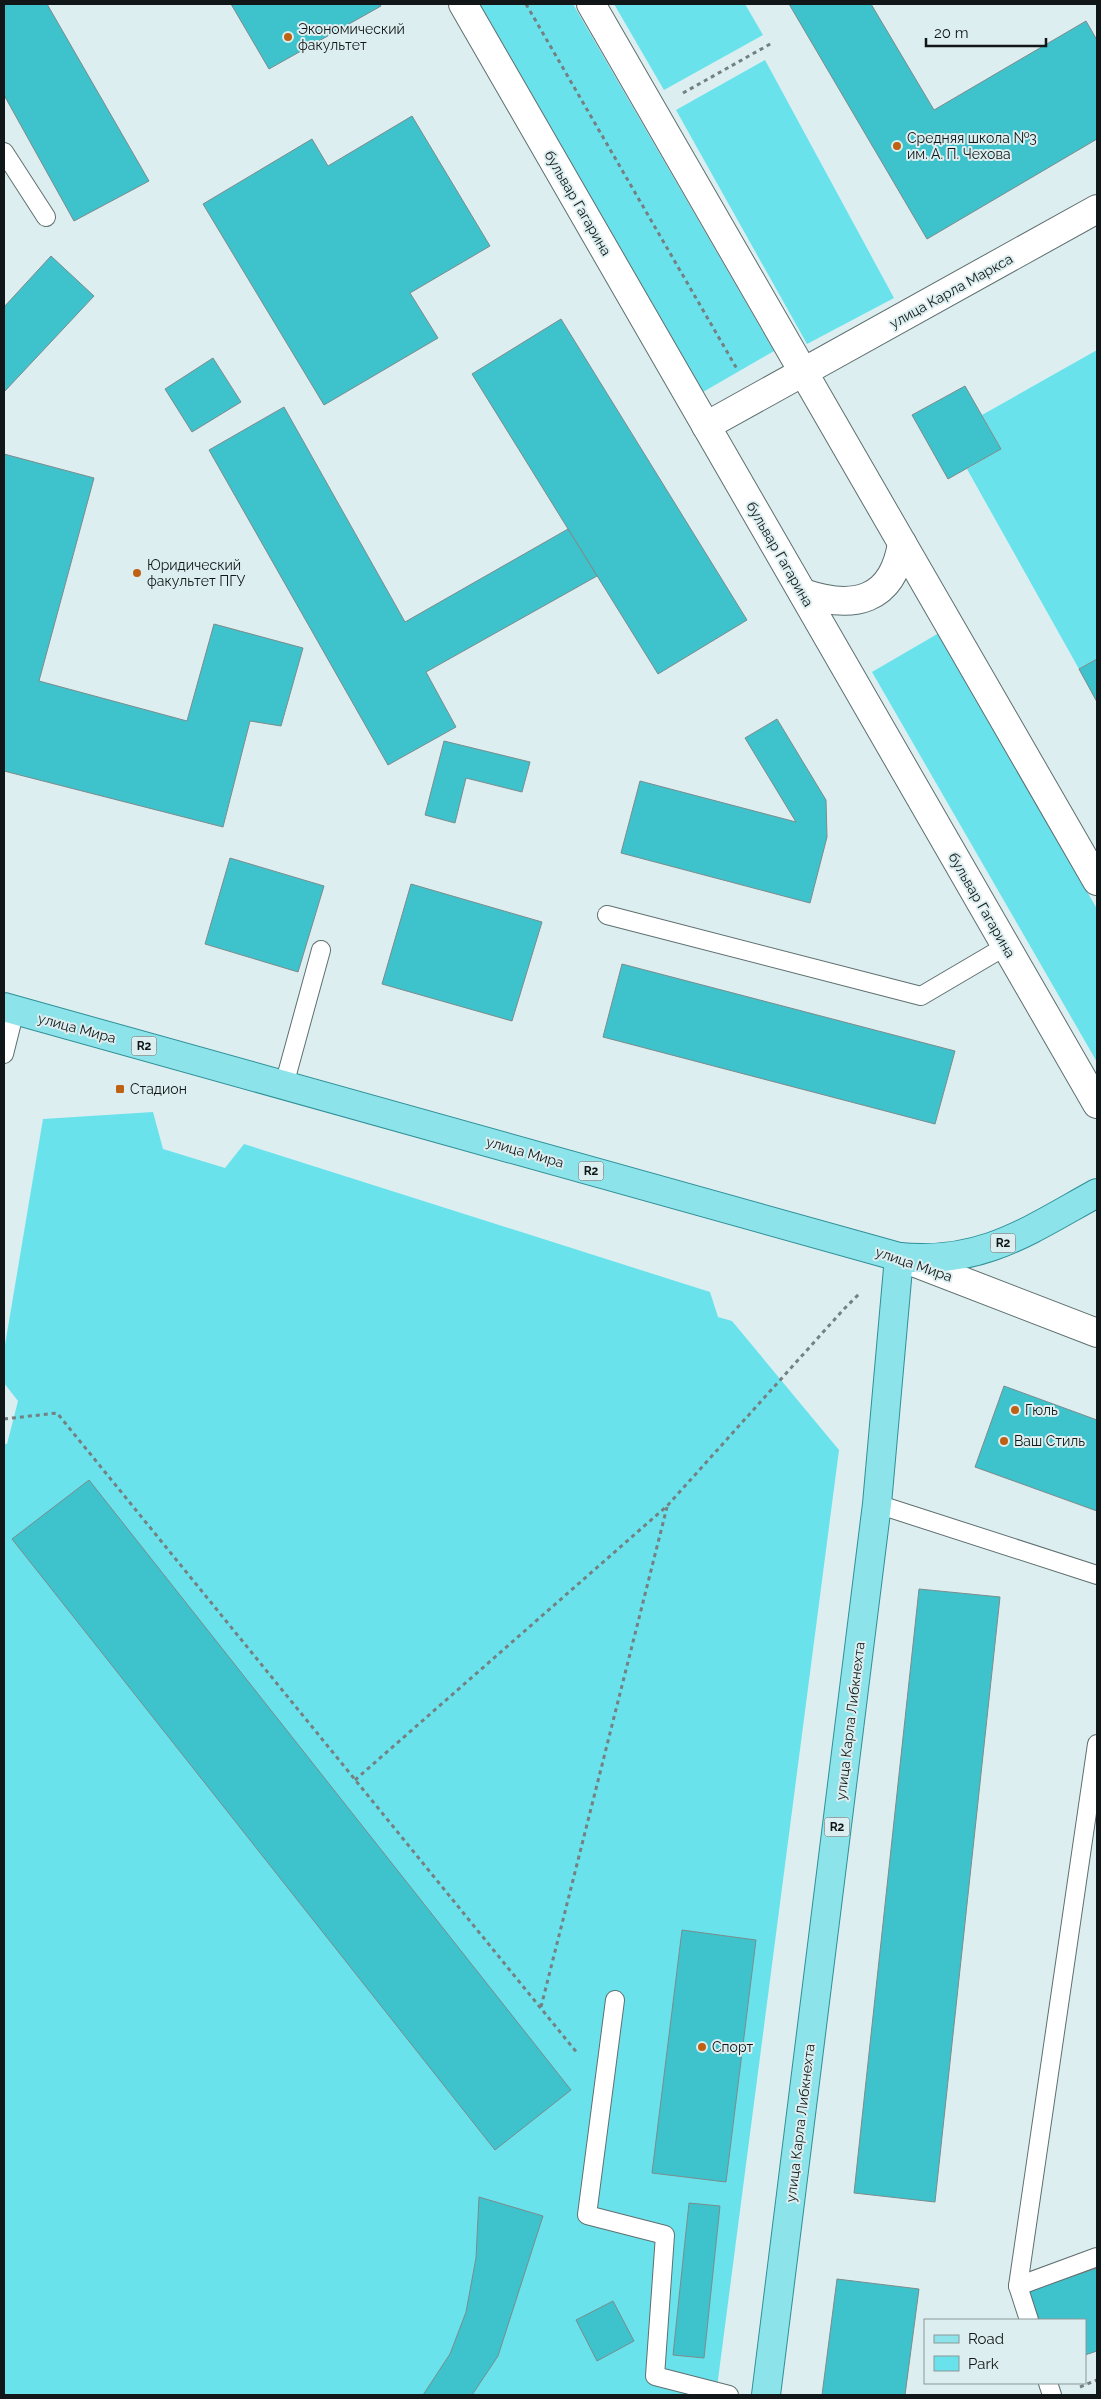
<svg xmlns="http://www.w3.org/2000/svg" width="1101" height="2399" viewBox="0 0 1101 2399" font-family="Raleway,sans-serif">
<rect width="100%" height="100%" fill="#dceeef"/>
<!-- green -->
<g fill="#69e2ec">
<path d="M479 4H573L774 351 703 392Z"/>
<path d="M614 4H745L763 35 664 90Z"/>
<path d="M765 60 894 298 807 344 676 110Z"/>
<path d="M1097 350V659L1079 669 967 469 1001 449 982 415Z"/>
<path d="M939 633 1097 909V1062L872 672Z"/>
<path d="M153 1112 163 1149 225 1168 244 1144 710 1292 718 1317 732 1321 839 1450 716 2395H4V1444H7L18 1401 4 1383V1351L43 1119Z"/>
</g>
<!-- building -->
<g fill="#3ec2cc" stroke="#7c8c8d">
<path d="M4 4H47L149 181 74 221 4 95Z"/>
<path d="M231 4H380L381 6 269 69Z"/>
<path d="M789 4H871L934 110 1086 21 1097 40V139L927 239Z"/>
<path d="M412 116 490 246 410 293 438 338 324 405 203 204 312 139 328 166Z"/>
<path d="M51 256 94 296 4 392V307Z"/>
<path d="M561 319 747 620 658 674 472 374Z"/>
<path d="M213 358 241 402 192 432 165 389Z"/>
<path d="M965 386 1001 449 948 479 912 415Z"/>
<path d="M284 407 405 622 568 529 597 576 426 672 456 727 388 765 209 450Z"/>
<path d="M4 454 94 478 39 681 187 721 214 624 303 648 281 726 250 721 223 827 4 771Z"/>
<path d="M1097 659V702L1079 669Z"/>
<path d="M777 719 826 800 827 837 810 903 621 853 640 781 796 822 745 738Z"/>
<path d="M444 741 530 762 522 792 466 778 455 823 425 815Z"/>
<path d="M230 858 324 886 298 972 205 944Z"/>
<path d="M411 884 542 922 512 1021 382 984Z"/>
<path d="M622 964 955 1051 935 1124 603 1037Z"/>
<path d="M1004 1386 1097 1420V1511L975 1467Z"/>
<path d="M89 1480 571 2090 495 2150 12 1539Z"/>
<path d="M919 1589 1000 1597 935 2202 854 2193Z"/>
<path d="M682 1930 756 1940 726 2182 652 2173Z"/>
<path d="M479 2197 543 2216 498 2356 472 2395H423L450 2354 466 2312 476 2258Z"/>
<path d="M689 2203 720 2206 704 2358 673 2355Z"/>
<path d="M1097 2268V2351L1085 2355V2320H1039L1029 2291Z"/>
<path d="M837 2279 919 2289 905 2395H822Z"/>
<path d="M613 2301 634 2341 597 2361 576 2320Z"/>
</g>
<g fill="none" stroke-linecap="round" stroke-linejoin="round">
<!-- service casing -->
<g stroke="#5f6f70" stroke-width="20">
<g id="service">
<path d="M4 152 46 217"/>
<path d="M607 915 921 996 1006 946"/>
<path d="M4 1054 15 1010"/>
<path d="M284 1085 321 950"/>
<path d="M877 1504 1097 1575"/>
<path d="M615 2000 587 2215 665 2235 655 2376 729 2395"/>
<path d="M1018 2286 1097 1744"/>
<path d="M1029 2320 1018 2286 1097 2257"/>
<path d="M1048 2383 1052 2395"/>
</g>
</g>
<!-- minor casing -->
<g stroke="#5f6f70" stroke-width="30">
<g id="minor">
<path d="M706 426 1097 209"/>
<path d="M900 1257 1097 1333"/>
</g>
</g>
<!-- tertiary casing -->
<g stroke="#5f6f70" stroke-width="30">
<g id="tertiary">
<path d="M463 4 1097 1104"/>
<path d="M591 4 1097 881"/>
<path d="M803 593C853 610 893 602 902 543"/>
</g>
</g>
<!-- primary casing -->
<g stroke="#308f97" stroke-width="30">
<g id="primary">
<path d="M4 1007 899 1257C982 1265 1028 1231 1097 1193"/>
<path d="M766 2395 877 1504 899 1257"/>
</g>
</g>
<!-- path -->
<g stroke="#748081" stroke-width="3" stroke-dasharray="4 4" stroke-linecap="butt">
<path d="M526 4 737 369"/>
<path d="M683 93 772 43"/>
<path d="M4 1419 57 1413 578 2054"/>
<path d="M355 1780 667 1506 843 1310 860 1293"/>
<path d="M541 2007 667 1507"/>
<path d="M1080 2387 1097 2380"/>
</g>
<!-- service -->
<use href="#service" stroke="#fff" stroke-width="18"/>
<!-- minor -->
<use href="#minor" stroke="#fff" stroke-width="28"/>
<!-- tertiary -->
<use href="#tertiary" stroke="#fff" stroke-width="28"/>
<!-- primary -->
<use href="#primary" stroke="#8ce3ea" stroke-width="28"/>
</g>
<!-- markers -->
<g fill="#be6112" stroke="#dceeef" stroke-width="2">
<circle cx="288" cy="37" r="5"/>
<circle cx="897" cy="146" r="5"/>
<circle cx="137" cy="573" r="5"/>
<rect x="115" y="1084" width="10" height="10" rx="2.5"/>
<circle cx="1015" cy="1410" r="5"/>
<circle cx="1004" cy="1441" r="5"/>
<circle cx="702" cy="2047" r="5"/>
</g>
<g text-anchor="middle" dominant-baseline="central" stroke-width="4" stroke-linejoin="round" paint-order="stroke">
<!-- shield labels -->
<g fill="#dceeef" stroke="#4e5858" stroke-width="1">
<rect x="131.5" y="1036.5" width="25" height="19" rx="4"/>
<rect x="578.5" y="1161.5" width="25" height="19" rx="4"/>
<rect x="990.5" y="1233.5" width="25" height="19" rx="4"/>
<rect x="824.5" y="1817.5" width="25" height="19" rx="4"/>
</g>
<g font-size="12" font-weight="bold" fill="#111718">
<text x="144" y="1046">R2</text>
<text x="591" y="1171">R2</text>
<text x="1003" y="1243">R2</text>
<text x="837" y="1827">R2</text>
</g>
<!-- poi labels -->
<g font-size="14" fill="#111718" stroke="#dceeef" text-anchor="start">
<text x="298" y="29">Экономический<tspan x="298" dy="16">факультет</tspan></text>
<text x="907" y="138">Средняя школа №3<tspan x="907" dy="16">им. А. П. Чехова</tspan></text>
<text x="147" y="565">Юридический<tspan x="147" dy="16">факультет ПГУ</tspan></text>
<text x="130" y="1089">Стадион</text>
<text x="1025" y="1410">Гюль</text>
<text x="1014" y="1441">Ваш Стиль</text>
<text x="712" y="2047">Спорт</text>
</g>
<!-- street labels -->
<g font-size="14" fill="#111718" stroke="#dceeef">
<text transform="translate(578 203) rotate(60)">бульвар Гагарина</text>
<text transform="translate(951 291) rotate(-29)">улица Карла Маркса</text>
<text transform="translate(780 554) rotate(60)">бульвар Гагарина</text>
<text transform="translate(982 905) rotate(60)">бульвар Гагарина</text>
<text transform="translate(77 1028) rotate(15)">улица Мира</text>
<text transform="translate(525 1152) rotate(16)">улица Мира</text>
<text transform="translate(914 1264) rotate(19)">улица Мира</text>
<text transform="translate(850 1721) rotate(-83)">улица Карла Либкнехта</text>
<text transform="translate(800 2123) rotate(-83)">улица Карла Либкнехта</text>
</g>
</g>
<!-- border -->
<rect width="1101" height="2399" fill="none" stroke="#111718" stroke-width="10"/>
<!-- legend -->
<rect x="924" y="2319" width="162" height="65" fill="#dceeef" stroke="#8b9899"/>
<rect x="934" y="2335" width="25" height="8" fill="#8ce3ea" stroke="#8b9899"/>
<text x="968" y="2344" font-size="15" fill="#111718">Road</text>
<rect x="934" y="2356" width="25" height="15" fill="#69e2ec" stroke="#8b9899"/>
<text x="968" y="2369" font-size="15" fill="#111718">Park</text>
<!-- scale -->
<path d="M926 38v8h120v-8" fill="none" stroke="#111718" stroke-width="2.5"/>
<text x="934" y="38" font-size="15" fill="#111718" stroke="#dceeef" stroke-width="4" paint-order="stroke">20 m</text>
</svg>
